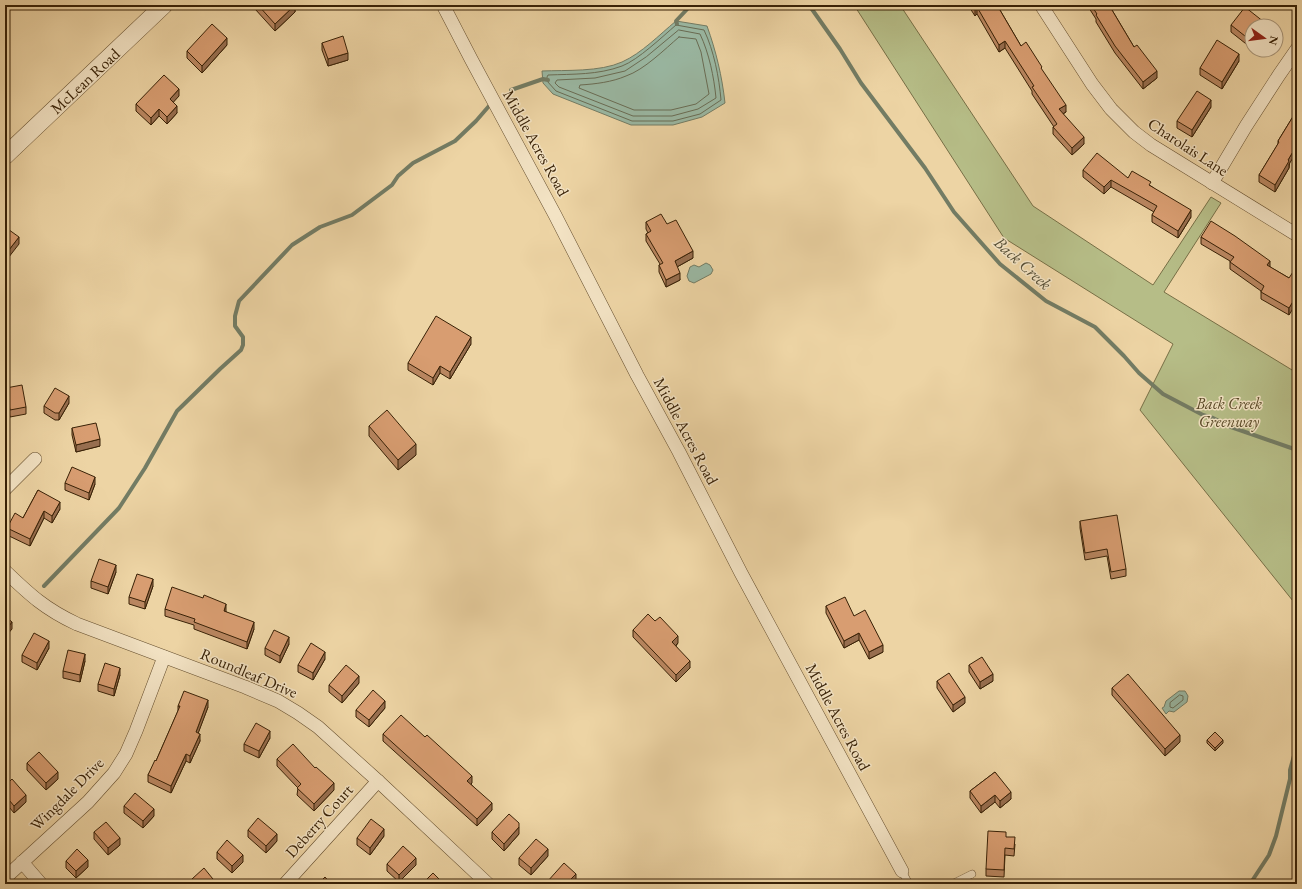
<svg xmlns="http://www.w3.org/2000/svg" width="1302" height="889" viewBox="0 0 1302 889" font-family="'EB Garamond',serif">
<rect width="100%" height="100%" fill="#edd4a4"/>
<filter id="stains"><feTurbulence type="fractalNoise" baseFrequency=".005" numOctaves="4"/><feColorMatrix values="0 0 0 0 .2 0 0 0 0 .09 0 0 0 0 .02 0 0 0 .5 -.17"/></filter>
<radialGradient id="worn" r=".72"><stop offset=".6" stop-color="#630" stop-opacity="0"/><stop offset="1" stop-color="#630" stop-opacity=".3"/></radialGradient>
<!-- green -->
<path fill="#b6bd87" stroke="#776f46" d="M854 5H900L1033 206 1153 285 1211 197 1221 203 1164 292 1297 373V606L1140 410 1173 344 1004 238Z"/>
<!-- water -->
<g fill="#9ab8a3" stroke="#737c64">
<path d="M676 21 707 26C716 51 722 76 725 103L702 117 673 125H631L553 94 543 83 542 71C566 70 600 72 622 62 642 53 659 35 676 21Z"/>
<path d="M706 263 710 265 713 270 711 274 694 283 689 281 687 276 690 267 694 265 699 267Z"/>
<path d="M1179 691H1185L1188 696 1187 702 1174 712 1169 711 1166 714 1162 708 1164 707 1166 701Z"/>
</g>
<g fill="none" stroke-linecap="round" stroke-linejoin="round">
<!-- shore -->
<g stroke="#696c54" stroke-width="1">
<path d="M676 25 704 30C714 51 719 77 721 100L700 114 673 121H632L556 91 547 81V77L548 75C573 74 598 75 622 66 638 60 662 37 676 25Z"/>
<path d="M679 30 700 34C709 53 714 77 716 98L698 109 672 116H633L559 87 555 83 557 80 595 78 625 71 646 57Z"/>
<path d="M679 37 696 39 701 52 709 94 696 104 671 110H634L579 88 580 85C596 84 612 82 626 76 644 70 665 49 679 37Z"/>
<path d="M1180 695 1183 696V700L1173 708 1170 707V703Z"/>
</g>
<!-- stream -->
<g stroke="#737c64" stroke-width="4">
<path d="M809 5 840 49 861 83 925 168 954 212 1000 264 1046 301 1095 327 1124 356 1139 373 1163 394 1203 415 1213 418 1231 427 1297 450"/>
<path d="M677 24 676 21 691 5"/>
<path d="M511 90 543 79 548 80"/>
<path d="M44 586 119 508 145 468 177 411 220 369 241 350 243 345V337L235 326V316L239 301 292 245 320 227 352 215 392 185 398 176 413 163 455 141 476 121 489 106"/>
<path d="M1250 884 1269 855 1276 836 1290 779V770L1297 745"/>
</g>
<!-- service casing -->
<g stroke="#654e2e" stroke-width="8">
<g id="service">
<path d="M902 871 909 884"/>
<path d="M952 884 972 874"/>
</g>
</g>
<!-- minor casing -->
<g stroke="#654e2e" stroke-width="14">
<g id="minor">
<path d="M443 5 471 59 555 215 637 375 679 452 741 573 902 871"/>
<path d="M1041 5 1092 84 1111 109 1134 132 1151 145 1297 235"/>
<path d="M1212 183 1246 126 1279 75 1297 49"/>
<path d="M5 489 35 459"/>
<path d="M5 571C30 595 45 609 77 624L245 687 278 701 298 713 318 727 378 781 488 884"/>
<path d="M22 862 41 884"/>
<path d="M5 878 88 802 114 773 126 754 136 731 164 657"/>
<path d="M285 884 378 781"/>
</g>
</g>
<!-- tertiary casing -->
<g stroke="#654e2e" stroke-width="18">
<path id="tertiary" d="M5 156 164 5"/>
</g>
<!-- service -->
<use href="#service" stroke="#f3e3c4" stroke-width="7"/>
<!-- minor -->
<use href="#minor" stroke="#f3e3c4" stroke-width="13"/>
<!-- tertiary -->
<use href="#tertiary" stroke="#f3e3c4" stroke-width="17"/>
</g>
<!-- wall -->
<g fill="#ba8761" stroke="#382106">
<path d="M255 5H295V12L275 31 255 9Z"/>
<path d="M968 5H997L1021 46 1042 71 1066 112 1063 114 1084 144 1072 155 1053 134V127H1054L1032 94V91L1005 48 999 52 977 14 975 16Z"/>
<path d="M1087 5H1109L1134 47 1157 78 1143 89 1115 53 1096 22V19Z"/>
<path d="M1231 25 1264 26H1252V44L1250 47 1231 32Z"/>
<path d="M322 43 348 60 328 66 322 50Z"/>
<path d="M227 45 202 73 187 58V51Z"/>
<path d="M1239 61 1222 89 1200 75V68Z"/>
<path d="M179 96 173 102 177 113 167 124 159 116 151 125 136 111V104Z"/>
<path d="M1211 107 1192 137 1177 128V121Z"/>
<path d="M1297 110 1289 168 1275 192 1259 182V175L1278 144V141Z"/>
<path d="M1083 170 1128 178 1151 186 1191 217 1178 238 1152 222V215L1154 212 1111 187 1104 194 1083 177Z"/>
<path d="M646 222 667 224 693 258 677 267 680 280 666 287 659 272V265L660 264 646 241V234L648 233 646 229Z"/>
<path d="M1201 237 1270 267 1289 278V315L1261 299V291L1230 269V261L1201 244Z"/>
<path d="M471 344 450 379 440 373 433 385 408 370V363Z"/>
<path d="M6 388 26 407V414L10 417 6 395Z"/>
<path d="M69 403 59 420H55L44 413V406Z"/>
<path d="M369 426 416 455 398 470 369 436Z"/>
<path d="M72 428 100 446 76 452 72 435Z"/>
<path d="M65 483 95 484 89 500 65 490Z"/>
<path d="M38 490 60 509 52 523 44 518 30 546 7 535V528L23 518Z"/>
<path d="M1080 521 1126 569V576L1111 579 1107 556 1085 560 1080 528Z"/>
<path d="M116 572 108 594 91 588V581Z"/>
<path d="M153 586 145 609 129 604V597Z"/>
<path d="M826 606 854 616 883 652 869 659 859 640 844 648 826 613Z"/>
<path d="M165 609 226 611V612L254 629 247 649 194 629V625L165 616Z"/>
<path d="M655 621 678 643 676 646 690 668 676 682 633 637V630Z"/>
<path d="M289 644 280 663 265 655V648Z"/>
<path d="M49 648 37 670 22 662V655Z"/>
<path d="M325 659 313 680 298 672V665Z"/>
<path d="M85 661 80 682 63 678V671Z"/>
<path d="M969 665 993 681 980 689 969 672Z"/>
<path d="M120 675 114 696 98 691V684Z"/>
<path d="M937 681 965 703 953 712 937 688Z"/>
<path d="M359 683 342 703 329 692V685Z"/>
<path d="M1112 688 1180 742 1165 756 1112 695Z"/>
<path d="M178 706 208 707 198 733 200 741 190 763 186 761 171 793 148 782V775L156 761 178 711Z"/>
<path d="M385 708 369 727 356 717V710Z"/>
<path d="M383 734 472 783 471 784 492 810 477 826 383 741Z"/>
<path d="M270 738 259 758 244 751V744Z"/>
<path d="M1207 740 1223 743 1215 751 1207 743Z"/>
<path d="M277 759 334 790 314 811 297 795 298 788 277 766Z"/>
<path d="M27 763 58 779 46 790 27 770Z"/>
<path d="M995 772 1011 799 1000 808 995 802 981 813 970 798V791Z"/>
<path d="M5 786 26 802 14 813 5 802Z"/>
<path d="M124 806 154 816 143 828 124 813Z"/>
<path d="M248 830 277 841 266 853 248 837Z"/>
<path d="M94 832 120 845 108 855 94 839Z"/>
<path d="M492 832 519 834 504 851 492 839Z"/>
<path d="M384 836 370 855 357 845V838Z"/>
<path d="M1006 837 1015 844 1014 856 1005 855 1004 877 986 876V869Z"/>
<path d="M217 852 243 862 232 873 217 859Z"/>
<path d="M548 856 531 875 519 865V858Z"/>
<path d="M66 861 88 867 76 878 66 868Z"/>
<path d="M387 864 416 865 399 882 387 871Z"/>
<path d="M192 879 217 884H192Z"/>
</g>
<!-- shaded-wall -->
<g fill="#976e4f" stroke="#382106">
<path d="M295 5V12L275 31V24Z"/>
<path d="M977 7V14L975 16V9Z"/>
<path d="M1252 37V44L1250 47V40Z"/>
<path d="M227 38V45L202 73V66Z"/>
<path d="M1005 41V48L999 52V45Z"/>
<path d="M348 53V60L328 66V59Z"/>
<path d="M1239 54V61L1222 89V82Z"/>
<path d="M1157 71V78L1143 89V82Z"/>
<path d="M179 89V96L170 106V99Z"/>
<path d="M1211 100V107L1192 137V130Z"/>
<path d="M1066 105V112L1059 116V109Z"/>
<path d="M177 106V113L167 124V117Z"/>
<path d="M159 109V116L151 125V118Z"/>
<path d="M1084 137V144L1072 155V148Z"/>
<path d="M1297 145V152L1289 164V168L1275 192V185L1288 160Z"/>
<path d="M1111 180V187L1104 194V187Z"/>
<path d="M1191 210V217L1178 238V231Z"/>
<path d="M19 237V244L5 262V255Z"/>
<path d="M693 251V258L675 268V261Z"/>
<path d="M1270 261V268L1267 265Z"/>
<path d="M680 273V280L666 287V280Z"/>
<path d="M1297 295V302L1289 315V308Z"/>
<path d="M471 337V344L450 379V372Z"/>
<path d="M440 366V373L433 385V378Z"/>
<path d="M69 396V403L59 420V413Z"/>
<path d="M100 439V446L76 452V445Z"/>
<path d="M416 444V455L398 470V460Z"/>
<path d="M95 477V484L89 500V493Z"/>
<path d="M60 502V509L52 523V516Z"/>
<path d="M44 511V518L30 546V539Z"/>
<path d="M116 565V572L108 594V587Z"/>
<path d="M153 579V586L145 609V602Z"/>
<path d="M226 604V611L224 618V611Z"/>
<path d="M12 622V629L5 637V631Z"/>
<path d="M254 622V629L247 649V642Z"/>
<path d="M859 633V640L844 648V641Z"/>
<path d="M678 636V643L672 649V642Z"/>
<path d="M289 637V644L280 663V656Z"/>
<path d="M49 641V648L37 670V663Z"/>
<path d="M883 645V652L869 659V652Z"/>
<path d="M325 652V659L313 680V673Z"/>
<path d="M85 654V661L80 682V675Z"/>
<path d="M690 661V668L676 682V675Z"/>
<path d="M120 668V675L114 696V689Z"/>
<path d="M993 674V681L980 689V682Z"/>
<path d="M359 676V683L342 703V696Z"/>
<path d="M965 697V703L953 712V705Z"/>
<path d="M208 700V707L196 739V732Z"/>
<path d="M385 701V708L369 727V720Z"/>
<path d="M270 731V738L259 758V751Z"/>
<path d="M200 734V741L190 763V756Z"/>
<path d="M1180 735V742L1165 756V749Z"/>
<path d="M1223 740V743L1215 751V748Z"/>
<path d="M186 754V761L171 793V786Z"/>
<path d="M58 772V779L46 790V783Z"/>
<path d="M472 776V783L467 788V781Z"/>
<path d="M334 783V790L314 811V804Z"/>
<path d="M1011 792V799L1000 808V801Z"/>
<path d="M26 795V802L14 813V806Z"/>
<path d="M995 795V802L981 813V806Z"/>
<path d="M492 803V810L477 826V819Z"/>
<path d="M154 809V816L143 828V821Z"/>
<path d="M519 827V834L504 851V844Z"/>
<path d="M384 829V836L370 855V848Z"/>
<path d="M277 834V841L266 853V846Z"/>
<path d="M120 838V845L108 855V848Z"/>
<path d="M548 849V856L531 875V868Z"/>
<path d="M243 855V862L232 873V866Z"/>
<path d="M416 858V865L399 882V875Z"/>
<path d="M88 860V867L76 878V871Z"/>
<path d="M576 874V881L573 884H566Z"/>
</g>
<!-- building -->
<g fill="#d89d71" stroke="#382106">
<path d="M258 5H295L275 24Z"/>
<path d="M972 5H997L1021 46 1026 42 1042 67 1041 68 1066 105 1059 109 1084 137 1072 148 1053 127 1057 124 1032 87 1034 86 1005 41 999 45 977 7 975 9Z"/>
<path d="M1091 5H1109L1134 47 1137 45 1157 71 1143 82 1115 46 1096 15 1097 14Z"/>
<path d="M1245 7 1264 22 1261 26H1252V37L1250 40 1231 25Z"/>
<path d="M212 24 227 38 202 66 187 51Z"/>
<path d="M343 36 348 53 328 59 322 43Z"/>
<path d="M1217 40 1239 54 1222 82 1200 68Z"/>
<path d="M164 75 179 89 170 99 177 106 167 117 159 109 151 118 136 104Z"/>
<path d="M1197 91 1211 100 1192 130 1177 121Z"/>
<path d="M1297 110V145L1288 160 1289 161 1275 185 1259 175 1279 142 1278 141Z"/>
<path d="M1097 153 1128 178 1132 171 1151 182 1149 185 1191 210 1178 231 1152 215 1157 206 1111 180 1104 187 1083 170Z"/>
<path d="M661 214 667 224 676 220 693 251 675 261 680 273 666 280 659 265 663 263 646 234 651 231 646 222Z"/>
<path d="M1211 221 1235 236 1270 261 1267 265 1289 278 1295 269 1297 270V295L1289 308 1261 292 1264 286 1230 262 1234 257 1201 237Z"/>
<path d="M5 227 19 237 5 255Z"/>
<path d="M436 316 471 337 450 372 440 366 433 378 408 363Z"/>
<path d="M22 385 26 407 10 410 6 388Z"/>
<path d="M55 388 69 396 59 413H55L44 406Z"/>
<path d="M387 410 416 444 398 460 369 426Z"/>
<path d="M96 423 100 439 76 445 72 428Z"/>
<path d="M72 467 95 477 89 493 65 483Z"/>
<path d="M38 490 60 502 52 516 44 511 30 539 7 528 15 513 23 518Z"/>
<path d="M1117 515 1126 569 1111 572 1107 549 1085 553 1080 521Z"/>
<path d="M99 559 116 565 108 587 91 581Z"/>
<path d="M137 574 153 579 145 602 129 597Z"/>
<path d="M172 587 203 598 204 595 226 604 224 611 254 622 247 642 194 622 195 619 165 609Z"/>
<path d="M845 597 854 616 865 610 883 645 869 652 859 633 844 641 826 606Z"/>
<path d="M648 614 655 621 660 617 678 636 672 642 690 661 676 675 633 630Z"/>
<path d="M5 616 12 622 5 631Z"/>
<path d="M274 630 289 637 280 656 265 648Z"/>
<path d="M34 633 49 641 37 663 22 655Z"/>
<path d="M311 643 325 652 313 673 298 665Z"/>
<path d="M68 650 85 654 80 675 63 671Z"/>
<path d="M982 657 993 674 980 682 969 665Z"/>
<path d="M105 663 120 668 114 689 98 684Z"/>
<path d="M346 665 359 676 342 696 329 685Z"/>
<path d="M949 673 965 697 953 705 937 681Z"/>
<path d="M1128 674 1180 735 1165 749 1112 688Z"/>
<path d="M373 690 385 701 369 720 356 710Z"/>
<path d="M184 691 208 700 196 732 200 734 190 756 186 754 171 786 148 775 155 760 156 761 180 706H178Z"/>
<path d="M401 715 425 737 427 735 472 776 467 781 492 803 477 819 383 734Z"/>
<path d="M256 723 270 731 259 751 244 744Z"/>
<path d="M1215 732 1223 740 1215 748 1207 740Z"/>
<path d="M293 744 315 768 316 767 334 783 314 804 297 788 301 784 277 759Z"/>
<path d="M39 752 58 772 46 783 27 763Z"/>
<path d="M995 772 1011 792 1000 801 995 795 981 806 970 791Z"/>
<path d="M12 779 26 795 14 806 5 795V786Z"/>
<path d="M135 793 154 809 143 821 124 806Z"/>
<path d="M509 814 519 823V827L504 844 492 832Z"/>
<path d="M258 818 277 834 266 846 248 830Z"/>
<path d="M371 819 384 829 370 848 357 838Z"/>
<path d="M106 822 120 838 108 848 94 832Z"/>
<path d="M988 831 1006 832V837H1015L1014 849 1005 848 1004 870 986 869Z"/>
<path d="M536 839 548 849 531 868 519 858Z"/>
<path d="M227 840 243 855 232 866 217 852Z"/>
<path d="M403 846 416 858 399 875 387 864Z"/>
<path d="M77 849 88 860 76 871 66 861Z"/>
<path d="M564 863 576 874 566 884H549L547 882Z"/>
<path d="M204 868 217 884H196L192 879Z"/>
<path d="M433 873 444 884H422Z"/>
<path d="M325 877 331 884H318Z"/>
</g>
<g text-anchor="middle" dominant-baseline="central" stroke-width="3" stroke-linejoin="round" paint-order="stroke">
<!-- street labels -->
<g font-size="16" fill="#382106" stroke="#f3e3c4">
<text transform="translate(85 81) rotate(-43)">McLean Road</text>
<text transform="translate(536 143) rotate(61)">Middle Acres Road</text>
<text transform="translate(1188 147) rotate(33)">Charolais Lane</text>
<text transform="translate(686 431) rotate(62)">Middle Acres Road</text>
<text transform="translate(249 673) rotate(23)">Roundleaf Drive</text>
<text transform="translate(838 717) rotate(62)">Middle Acres Road</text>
<text transform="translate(67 794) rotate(-45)">Wingdale Drive</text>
<text transform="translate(319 821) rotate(-48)">Deberry Court</text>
</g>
<!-- park labels -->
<g font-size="16" font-style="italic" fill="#584826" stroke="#f3e3c4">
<text x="1229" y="403">Back Creek<tspan x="1229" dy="18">Greenway</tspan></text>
</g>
<!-- water labels -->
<g font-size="17" font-style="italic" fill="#554e35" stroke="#f3e3c4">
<text transform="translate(1023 263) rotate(42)">Back Creek</text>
</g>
</g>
<!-- margin -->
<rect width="1302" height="889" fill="none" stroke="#edd4a4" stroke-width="20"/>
<rect x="6" y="6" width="1290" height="877" fill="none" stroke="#382106" stroke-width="2"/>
<rect x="10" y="10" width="1282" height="869" fill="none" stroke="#382106"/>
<!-- north arrow -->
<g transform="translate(1264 38) rotate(104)"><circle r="19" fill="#f3e3c4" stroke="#a89578"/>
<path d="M0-3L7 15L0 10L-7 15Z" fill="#8f2418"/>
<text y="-6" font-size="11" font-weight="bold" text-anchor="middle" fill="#382106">N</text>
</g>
<rect width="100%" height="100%" filter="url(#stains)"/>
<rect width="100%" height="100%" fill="url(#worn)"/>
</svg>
